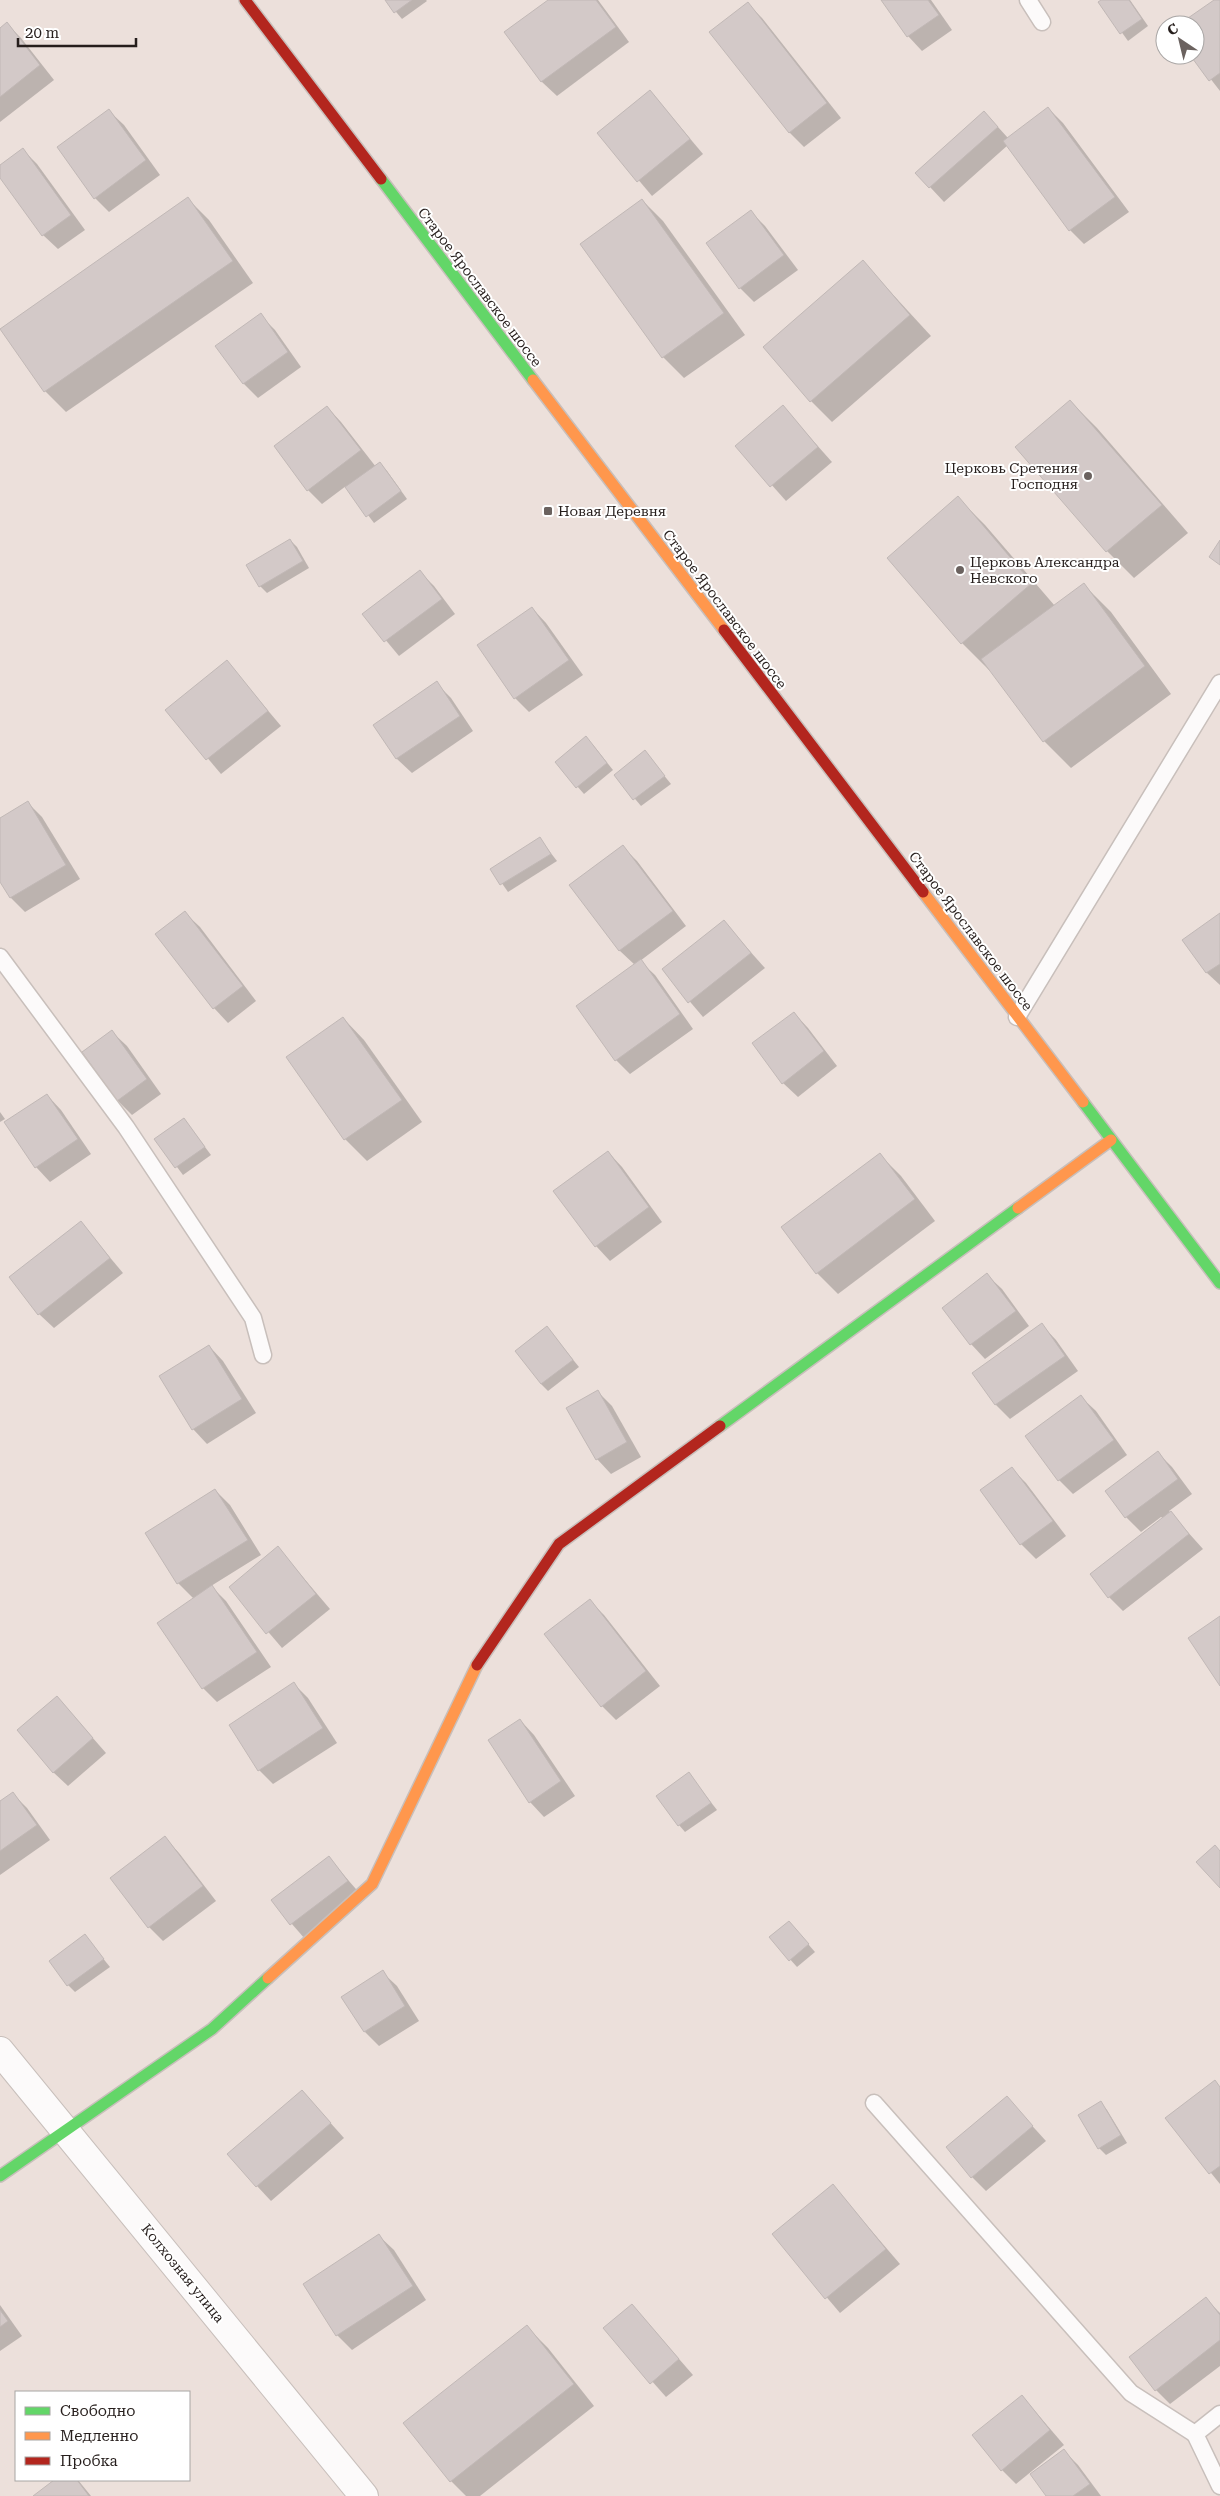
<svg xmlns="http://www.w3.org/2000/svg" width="1220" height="2496" viewBox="0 0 1220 2496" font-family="'Roboto Serif',serif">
<rect width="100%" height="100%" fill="#ece0db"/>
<!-- shadow -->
<g fill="#0003">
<path d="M386 0H426L427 1 402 19Z"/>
<path d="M550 0H598L629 42 557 96 542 82 506 33Z"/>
<path d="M882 0H931L952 30 922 51 908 36Z"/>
<path d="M1103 0H1130L1148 26 1128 41 1100 2Z"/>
<path d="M1216 0H1220V91L1192 55H1195V25H1181Z"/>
<path d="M748 4 762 18 841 118 804 147 790 133 711 32Z"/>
<path d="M7 24 21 38 54 80 0 122V29Z"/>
<path d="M650 91 703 154 652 196 599 133Z"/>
<path d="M1048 108 1063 123 1129 212 1084 244 1070 230 1008 145 944 202 917 173 998 127 1008 138Z"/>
<path d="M109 111 124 125 160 175 109 212 95 198Z"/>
<path d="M23 150 37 164 85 230 58 249 43 235 0 175V166Z"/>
<path d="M188 199 209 220 253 283 66 412 45 391 2 330Z"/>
<path d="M642 200 663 221 745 335 684 378 663 357Z"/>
<path d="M751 212 765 226 798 270 754 302 740 288Z"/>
<path d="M863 262 931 336 832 422 811 401Z"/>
<path d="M260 315 275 330 301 367 258 398 244 384 217 346Z"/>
<path d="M1070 401 1097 428 1188 533 1134 578 1107 551 1017 447Z"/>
<path d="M327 407 341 422 376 467 380 464 387 471 407 499 374 523 346 486 322 504 308 490Z"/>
<path d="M783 407 832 462 786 501 737 446Z"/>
<path d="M958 498 985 525 1055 606 1084 585 1111 612 1171 694 1071 768 1044 741 991 669 989 670 962 643 889 558Z"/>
<path d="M290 540 297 547 309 568 267 593 260 586Z"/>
<path d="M420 572 434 586 455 614 399 656 364 614Z"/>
<path d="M532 608 546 623 583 675 529 712 515 698Z"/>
<path d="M227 662 281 726 221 774 167 710Z"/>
<path d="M436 683 451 698 473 731 412 773 397 759 375 725Z"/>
<path d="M593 745 613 770 584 794 556 762Z"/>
<path d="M645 752 671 784 641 806 615 775Z"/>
<path d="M28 803 42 817 80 879 25 912 11 898 0 880V820Z"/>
<path d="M540 839 557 861 508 892 492 869Z"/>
<path d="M623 847 637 861 686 926 640 961 655 975 693 1029 630 1074 616 1060 635 965 620 951 571 886Z"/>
<path d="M185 913 200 927 256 1001 228 1023 214 1008Z"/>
<path d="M1220 915V985L1207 973 1184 940Z"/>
<path d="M724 922 765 968 703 1017 663 970Z"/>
<path d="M794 1013 808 1028 837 1066 798 1097 783 1083Z"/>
<path d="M343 1018 364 1040 422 1122 367 1161 345 1139 288 1057Z"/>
<path d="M112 1032 127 1046 161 1094 132 1115 118 1101 83 1052Z"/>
<path d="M47 1095 61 1110 91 1154 50 1182 36 1167Z"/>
<path d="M0 1112 5 1119 0 1122Z"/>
<path d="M184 1119 211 1155 183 1175 156 1139Z"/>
<path d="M608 1152 622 1167 662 1222 610 1261 596 1246Z"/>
<path d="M880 1155 901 1176 935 1221 838 1294 817 1273Z"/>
<path d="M81 1223 123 1273 54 1328 39 1314Z"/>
<path d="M987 1275 1002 1289 1029 1326 985 1359 971 1344Z"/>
<path d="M1042 1325 1056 1340 1078 1371 1010 1419 996 1405 973 1373Z"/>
<path d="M553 1335 579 1367 548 1391 541 1384Z"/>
<path d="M209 1346 223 1361 256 1413 207 1444 193 1429Z"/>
<path d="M598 1392 612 1406 641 1457 611 1474 597 1459 568 1408Z"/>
<path d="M1081 1397 1096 1411 1127 1455 1073 1494 1059 1480Z"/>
<path d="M1158 1453 1172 1467 1192 1494 1169 1511 1203 1549 1123 1611 1109 1597 1163 1518 1161 1517 1141 1532 1126 1517 1107 1491Z"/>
<path d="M1012 1469 1026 1483 1066 1536 1036 1559 1021 1544 981 1491Z"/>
<path d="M215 1490 230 1505 261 1555 211 1586 226 1601 271 1667 217 1702 203 1688 194 1599 178 1583 147 1533Z"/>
<path d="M278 1548 330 1609 282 1648 230 1587Z"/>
<path d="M590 1601 604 1615 660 1686 616 1720 602 1706Z"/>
<path d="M294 1684 308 1698 337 1743 273 1784 259 1770Z"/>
<path d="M57 1697 106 1753 68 1786 53 1772Z"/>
<path d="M520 1720 534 1735 575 1796 544 1817 530 1802Z"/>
<path d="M689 1774 717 1810 685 1832 679 1825Z"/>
<path d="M13 1794 27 1808 50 1840 0 1875V1803Z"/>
<path d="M165 1838 179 1853 216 1901 163 1941 149 1927Z"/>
<path d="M329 1858 362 1896 305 1939 272 1901Z"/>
<path d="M795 1929 815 1952 797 1967 771 1938Z"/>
<path d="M85 1936 110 1967 75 1992 68 1985Z"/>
<path d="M382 1972 397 1986 419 2021 379 2046 365 2032Z"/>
<path d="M1215 2082 1220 2087V2184L1167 2119Z"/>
<path d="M302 2091 344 2138 271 2201 257 2186Z"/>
<path d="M1007 2098 1046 2141 986 2191 972 2177Z"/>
<path d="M1100 2103 1107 2110 1127 2143 1106 2155 1099 2148Z"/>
<path d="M833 2186 900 2264 840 2313 774 2235Z"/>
<path d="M379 2236 394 2250 426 2300 352 2350 337 2335 304 2285Z"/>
<path d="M1206 2299 1220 2313V2366L1170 2404 1156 2390Z"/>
<path d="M0 2305 22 2336 0 2351Z"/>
<path d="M632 2305 693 2375 666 2397 605 2328Z"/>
<path d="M527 2327 548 2348 594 2406 480 2496H466L451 2481Z"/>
<path d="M1022 2396 1064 2445 1016 2484 1002 2470Z"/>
<path d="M1064 2451 1078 2465 1101 2496H1048Z"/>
<path d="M56 2480H78L91 2496H35Z"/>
</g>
<!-- building -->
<g fill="#d3c9c8" stroke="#c1b8b6">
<path d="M385 0H412L394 13Z"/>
<path d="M548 0H596L616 27 541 82 504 32Z"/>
<path d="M881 0H928L939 15 907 37Z"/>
<path d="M1101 0H1129L1142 19 1120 34 1098 2Z"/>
<path d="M1214 0H1220V73L1209 81 1190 55H1195V25H1178Z"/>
<path d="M748 2 827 103 789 133 709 32Z"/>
<path d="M7 22 40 65 0 97V28Z"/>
<path d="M650 90 690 139 637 182 597 133Z"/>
<path d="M1048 107 1115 197 1069 231 1003 141Z"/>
<path d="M109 109 146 160 94 199 57 147Z"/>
<path d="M984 111 998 127 929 188 915 173Z"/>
<path d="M23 148 71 215 42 236 0 178V165Z"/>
<path d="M188 197 233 261 44 392 0 329Z"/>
<path d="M642 199 724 313 662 358 580 244Z"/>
<path d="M751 210 784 255 739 289 706 243Z"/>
<path d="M863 260 910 315 810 402 763 347Z"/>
<path d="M261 313 288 352 243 384 215 346Z"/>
<path d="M1070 400 1162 505 1106 552 1015 447Z"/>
<path d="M783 405 818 447 770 487 735 446Z"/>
<path d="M327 406 361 450 307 491 274 446Z"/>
<path d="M380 462 401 491 366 517 345 487Z"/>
<path d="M958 496 1032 583 961 644 887 558Z"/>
<path d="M290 539 303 561 259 587 246 565Z"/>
<path d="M1220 540V565L1209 557Z"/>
<path d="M420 570 442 599 384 642 362 614Z"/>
<path d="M1084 583 1145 666 1043 742 981 659Z"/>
<path d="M532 607 569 660 514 699 477 645Z"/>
<path d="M227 660 268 711 206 760 165 710Z"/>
<path d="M437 681 460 716 396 759 373 725Z"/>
<path d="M586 736 607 763 576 788 555 762Z"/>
<path d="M645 750 665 776 633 800 614 775Z"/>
<path d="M28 801 66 865 10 898 0 882V818Z"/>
<path d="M540 837 551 854 500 885 490 869Z"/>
<path d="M623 845 673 911 619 951 569 885Z"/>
<path d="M185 911 243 986 213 1009 155 934Z"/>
<path d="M1220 913V964L1206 973 1182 940Z"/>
<path d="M724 920 751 953 688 1003 662 969Z"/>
<path d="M641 959 680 1014 615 1061 576 1006Z"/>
<path d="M794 1012 824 1051 782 1084 752 1043Z"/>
<path d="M343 1017 402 1100 344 1140 286 1057Z"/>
<path d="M112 1030 147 1079 117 1101 82 1052Z"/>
<path d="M47 1094 78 1139 35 1168 4 1122Z"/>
<path d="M184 1118 205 1147 175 1168 154 1139Z"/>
<path d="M608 1151 649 1207 595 1247 553 1191Z"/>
<path d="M880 1153 915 1199 816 1274 781 1227Z"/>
<path d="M81 1221 110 1258 38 1315 9 1277Z"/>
<path d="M987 1273 1016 1311 970 1345 942 1308Z"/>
<path d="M1042 1323 1065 1356 995 1405 972 1373Z"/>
<path d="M547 1326 573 1360 541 1384 515 1351Z"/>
<path d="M209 1345 242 1399 192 1430 159 1376Z"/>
<path d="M598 1390 627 1442 596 1460 566 1408Z"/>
<path d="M1081 1395 1114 1440 1058 1481 1025 1436Z"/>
<path d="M1158 1451 1178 1479 1125 1518 1105 1491Z"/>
<path d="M1012 1467 1053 1521 1020 1545 980 1490Z"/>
<path d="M215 1489 248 1540 177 1584 145 1533Z"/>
<path d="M1171 1511 1189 1534 1108 1598 1090 1574Z"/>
<path d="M278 1546 316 1594 266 1634 229 1587Z"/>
<path d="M212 1585 257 1652 202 1689 157 1623Z"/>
<path d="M590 1599 646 1671 601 1707 544 1634Z"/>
<path d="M1220 1616V1686L1188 1638Z"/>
<path d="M294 1682 323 1728 258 1771 229 1725Z"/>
<path d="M57 1696 93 1738 53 1773 17 1730Z"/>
<path d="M520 1719 561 1781 529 1803 488 1740Z"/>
<path d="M689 1772 711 1803 678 1826 656 1796Z"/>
<path d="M13 1792 37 1825 0 1851V1801Z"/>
<path d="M165 1836 203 1886 148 1928 110 1878Z"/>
<path d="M1215 1845 1220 1851V1888L1196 1862Z"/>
<path d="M329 1856 348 1881 290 1925 271 1900Z"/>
<path d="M789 1921 809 1944 789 1961 769 1937Z"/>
<path d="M85 1934 104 1959 67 1986 49 1961Z"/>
<path d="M383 1970 405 2006 364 2032 341 1997Z"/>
<path d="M1215 2080 1220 2087V2166L1209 2174 1165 2118Z"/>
<path d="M302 2090 331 2123 256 2187 227 2154Z"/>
<path d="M1007 2096 1033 2126 971 2178 946 2147Z"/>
<path d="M1101 2101 1121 2135 1098 2149 1078 2115Z"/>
<path d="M833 2184 886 2249 825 2299 772 2234Z"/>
<path d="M379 2234 413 2286 336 2336 303 2284Z"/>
<path d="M1206 2297 1220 2315V2340L1155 2391 1129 2357Z"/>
<path d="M632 2304 679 2359 650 2384 603 2328Z"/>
<path d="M0 2310 8 2321 0 2327Z"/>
<path d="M527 2325 574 2384 450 2482 403 2423Z"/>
<path d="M1022 2395 1050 2430 1001 2471 972 2435Z"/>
<path d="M1064 2449 1090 2484 1073 2496H1046L1030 2474Z"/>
<path d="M54 2480H77L89 2496H33Z"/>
</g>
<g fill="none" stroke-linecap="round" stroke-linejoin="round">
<!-- lane casing -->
<g stroke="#c8bfbb" stroke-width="19">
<g id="lane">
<path d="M1028 0 1042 22"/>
<path d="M0 957 126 1127 253 1318 263 1355"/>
<path d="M1017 1017 1220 683"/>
<path d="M874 2103 1131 2393 1195 2434"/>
<path d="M1220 2414 1195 2434 1220 2486"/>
</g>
</g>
<!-- street casing -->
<g stroke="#c8bfbb" stroke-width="30">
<path id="street" d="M0 2051 364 2496"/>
</g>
<!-- fast casing -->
<g stroke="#c8bfbb" stroke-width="14">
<g id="fast">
<path d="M381 179 533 380"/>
<path d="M1083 1102 1220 1283"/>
<path d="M720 1426 1018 1208"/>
<path d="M0 2176 212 2029 268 1978"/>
</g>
</g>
<!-- slow casing -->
<g stroke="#c8bfbb" stroke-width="14">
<g id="slow">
<path d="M533 380 724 630"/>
<path d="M923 892 1083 1102"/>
<path d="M1018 1208 1111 1140"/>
<path d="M268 1978 372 1884 477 1665"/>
</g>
</g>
<!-- jam casing -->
<g stroke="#c8bfbb" stroke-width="14">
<g id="jam">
<path d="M245 0 381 179"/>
<path d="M724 630 923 892"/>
<path d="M477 1665 559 1544 720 1426"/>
</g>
</g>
<!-- lane -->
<use href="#lane" stroke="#fcfafa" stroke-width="16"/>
<!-- street -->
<use href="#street" stroke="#fcfafa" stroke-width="28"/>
<!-- fast -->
<use href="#fast" stroke="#63d668" stroke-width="11"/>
<!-- slow -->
<use href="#slow" stroke="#ff974d" stroke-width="11"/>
<!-- jam -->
<use href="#jam" stroke="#b3261e" stroke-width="11"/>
</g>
<!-- markers -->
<g fill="#6b625f" stroke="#fff" stroke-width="2">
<circle cx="1088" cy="476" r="5"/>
<rect x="543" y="506" width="10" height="10" rx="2.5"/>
<circle cx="960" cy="570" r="5"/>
</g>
<g text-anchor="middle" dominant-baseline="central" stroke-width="4" stroke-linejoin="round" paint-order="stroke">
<!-- street labels -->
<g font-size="14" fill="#261e1c" stroke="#fff">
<text transform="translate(480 287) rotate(53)">Старое Ярославское шоссе</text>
<text transform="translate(725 609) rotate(53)">Старое Ярославское шоссе</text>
<text transform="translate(971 931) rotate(53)">Старое Ярославское шоссе</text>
<text transform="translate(183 2273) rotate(51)">Колхозная улица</text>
</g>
<!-- poi labels -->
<g font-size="14" fill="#261e1c" stroke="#fff" text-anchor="start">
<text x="1078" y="468" text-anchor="end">Церковь Сретения<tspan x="1078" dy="16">Господня</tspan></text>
<text x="558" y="511">Новая Деревня</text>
<text x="970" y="562">Церковь Александра<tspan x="970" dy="16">Невского</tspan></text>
</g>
</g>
<!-- legend -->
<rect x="15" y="2391" width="175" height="90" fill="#ffffff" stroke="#a8a5a4"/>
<rect x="25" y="2407" width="25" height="8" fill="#63d668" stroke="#a8a5a4"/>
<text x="60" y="2416" font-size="15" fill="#261e1c">Свободно</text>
<rect x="25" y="2432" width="25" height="8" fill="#ff974d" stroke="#a8a5a4"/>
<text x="60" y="2441" font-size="15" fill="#261e1c">Медленно</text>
<rect x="25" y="2457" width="25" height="8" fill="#b3261e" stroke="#a8a5a4"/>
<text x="60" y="2466" font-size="15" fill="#261e1c">Пробка</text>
<!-- north arrow -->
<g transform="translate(1180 40) rotate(325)"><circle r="24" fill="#ffffff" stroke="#a8a5a4"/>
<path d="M0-4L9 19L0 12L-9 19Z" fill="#6b625f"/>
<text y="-8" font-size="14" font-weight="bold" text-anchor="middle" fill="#261e1c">С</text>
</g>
<!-- scale -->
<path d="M18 38v8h118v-8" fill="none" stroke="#261e1c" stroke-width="2.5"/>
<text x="25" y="38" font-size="15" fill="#261e1c" stroke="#ffffff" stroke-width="4" paint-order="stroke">20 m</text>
</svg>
